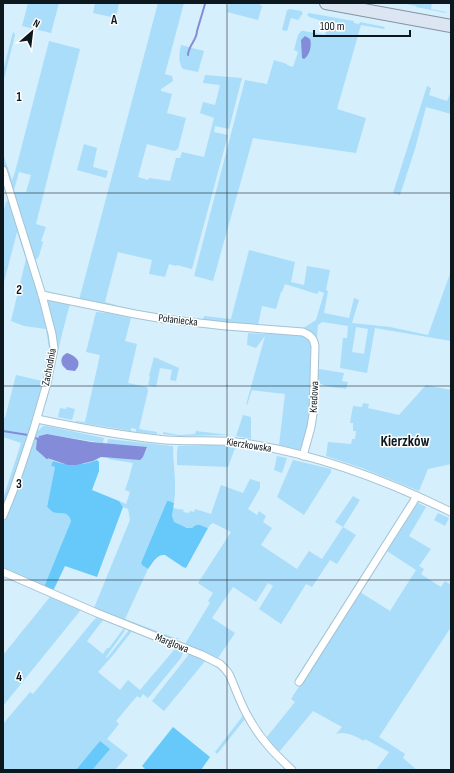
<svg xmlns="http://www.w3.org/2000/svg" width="454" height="773" viewBox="0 0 454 773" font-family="'Sofia Sans Condensed',sans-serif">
<rect width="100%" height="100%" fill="#d6effc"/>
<!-- green -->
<g fill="#a9ddfa" fill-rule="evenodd">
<path d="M28 3H59L51 33 22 26Z"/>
<path d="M95 3H119L116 18 93 13Z"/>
<path d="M158 3H184L165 74 172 76 173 81 161 89V91L172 94 167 113 186 118 178 149 174 151 147 144 138 177 148 180 149 178 170 181 176 158H180L182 152 204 157 214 118 200 113 203 102 215 105 220 85 203 83 205 75 242 78 229 129 215 126 214 132 228 135 192 269 177 265 176 266 169 264 165 277 149 274 152 260 118 252 105 302 116 305 115 308 79 300Z"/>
<path d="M229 3H254L260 4V5L262 6 258 20 227 12Z"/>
<path d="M401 3H432L431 9 446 12V13L416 7V6Z"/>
<path d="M289 9 302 11V13H303L298 20 291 18 287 31 282 30 287 10H288Z"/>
<path d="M309 13 354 21V23L359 24 360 22 385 27 384 29 361 25 337 109 366 118 356 153 253 138 213 281 194 276 245 80 267 84 274 60 287 64V65L293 67 298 52 294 50 298 35 301 31H304L325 35 329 23 309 17 307 14H308Z"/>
<path d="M13 32 15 34V35L4 79H3V71Z"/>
<path d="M49 41 80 49 36 224 46 227 41 241 43 242 39 256 37 259H34L12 192H26L31 175 19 172 14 190H12L3 164V154L12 180 15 172Z"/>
<path d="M181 45 204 51 198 72 183 69C178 63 179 53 181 45Z"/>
<path d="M427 86 431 88 429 95 447 101 450 94H451V114L426 107 415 149 400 195 393 193Z"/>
<path d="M84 144 97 148 93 167 108 171 106 178 77 170Z"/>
<path d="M8 200 9 201C21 239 34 277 44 316 46 324 52 341 49 348L46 329 24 326 11 321 26 259 17 232 3 286V213L6 202Z"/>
<path d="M249 250 295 262 291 282 304 285 307 266 330 270 326 290 328 291 324 313 349 318 354 298 359 300 352 323 390 327 428 335 451 271V341L375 328 367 373 340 368 343 338H347L348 326 322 322 318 325 317 338 310 331 302 329 316 320 324 293 319 291 317 294 285 284 282 292H281L276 309 262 306 258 325 203 320 204 316 231 319ZM356 327 368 329 364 354 352 352Z"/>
<path d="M49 300H51L70 304 63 330 46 403H44L56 350 47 305Z"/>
<path d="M96 312 108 313 131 318 125 341 137 344 128 383 147 387 148 391 139 429 157 432V434L136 432V429L131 428V431L76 422V421L85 422 100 355 86 352Z"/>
<path d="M267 332 300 334 309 338 312 344 311 407 307 430 301 450 279 445 285 394 258 391 252 390 247 405H246L265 336 256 348 247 345 248 333 265 334Z"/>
<path d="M47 357 49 358V361L33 422 9 493 3 506V499L21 443 3 437V418H5L16 375 42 381 48 361Z"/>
<path d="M154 357 179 368 176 381 170 380 172 370 160 368 156 387 148 385 150 377 149 376Z"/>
<path d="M317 369H319L344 373 342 381 348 382 346 389C337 387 324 388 317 381Z"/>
<path d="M426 385 451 390V464L428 469 419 491 362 468 326 456 328 442 351 444 352 439H355L356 431H353V423H350L353 406 362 407 363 403 369 404 368 408 399 415Z"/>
<path d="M67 407 75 409 72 420 58 417 60 408 66 409Z"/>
<path d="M243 415 251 417V439L236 436Z"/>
<path d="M43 426H47L104 438 103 443 47 434 39 436 38 439V449L47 458 53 461 51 466 55 467 47 507C50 509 54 511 57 512 64 514 69 512 71 521L44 587 3 569V523L16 492 37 430 38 431Z"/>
<path d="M196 431 229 435 180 436 163 434V432L179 435 195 434Z"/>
<path d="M108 439 173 446C173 465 177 484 174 503L169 501H167L166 503 141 563 142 565 148 569 125 619 175 638H179L175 641 94 608 130 520 128 509 123 507 119 501 126 504 130 492 125 490 129 478 133 463 108 459 109 458 143 457 147 448 107 444Z"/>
<path d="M178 446C195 446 220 443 235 448L228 467 177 465V452Z"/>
<path d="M277 456 287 458 282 473 274 470Z"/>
<path d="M293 460 331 469V472L304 515 277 497Z"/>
<path d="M250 479 260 482V488L248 509 257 515 259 511 266 516 263 522 272 528 261 545 297 569 309 551 322 559 343 527 335 522 353 496 360 500 343 527 356 535 337 564 330 560 312 587 306 584 281 624 259 609 273 586 268 583 256 602 233 587 212 618 235 633 218 658 216 659 185 644 210 603 208 601 213 593 198 583 231 532 213 523 210 525 208 528C201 526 198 522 192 528 185 528 174 526 172 518 172 515 173 511 173 508L184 510 183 512 189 513 190 511 194 512 195 509 211 514 221 485 243 493Z"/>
<path d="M418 503 426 507 409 536 431 549 419 566 424 569 421 574 441 587 445 581 451 585V627L379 737 405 754 403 758 417 770H376L389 752 365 739 364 741C355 736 346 731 336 734L342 727 313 711 279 752 283 755 281 757 266 738 295 702 291 699 360 592 390 611 416 570 387 551Z"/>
<path d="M438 513 449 518 445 526 434 520Z"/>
<path d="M50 597 80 610V611L3 706V655Z"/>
<path d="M96 618 103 620 87 641 103 654 107 648H109L124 628H125L124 632 106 657 107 658 129 630 132 631 114 654 98 672 120 690 128 680 140 690 174 650 173 649 175 646C183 650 185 651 180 659L148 698 143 694 140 698 137 696 116 721 119 724 107 739 128 755 115 770H3V724L30 692 33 694 93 621Z"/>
<path d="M190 653C206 657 221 666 229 680V681L220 670 206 660 164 711 152 701Z"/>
<path d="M230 685 245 717V719L217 754 215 752 242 717V713Z"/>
</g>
<!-- forest -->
<g fill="#67c9f9">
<path d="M97 460 99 462V471L92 490 119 501 123 507 97 577 65 566 53 591 44 587 71 521C68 510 61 515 53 512 51 511 49 508 47 507L55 467 51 466 53 461C68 466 82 466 97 460Z"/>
<path d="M167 501H169L174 503 172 516 174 522 187 528H192C198 522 201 526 208 528L186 568 183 567 165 555C156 554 153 563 148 569L142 565 141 563Z"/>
<path d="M173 727 210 757 201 770H146L142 766Z"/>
<path d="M100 741 110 749 92 770H76Z"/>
</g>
<!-- water -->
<g fill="#848cd9">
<path d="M305 36 310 39C312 45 310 55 304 59L302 58 301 40Z"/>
<path d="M67 353C76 356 83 362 75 371L67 370 63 366C60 361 61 356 67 353Z"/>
<path d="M47 434 91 442 147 447 143 457 140 460 101 457 93 461 77 465H68L47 458 37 449 38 439 39 436Z"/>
</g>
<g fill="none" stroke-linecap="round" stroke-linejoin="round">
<!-- stream -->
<g stroke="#848cd9" stroke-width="2">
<path d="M188 55C188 46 197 40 197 31L205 4"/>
<path d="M3 431 28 435"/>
<path d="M35 438 38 439 37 449 47 458"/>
</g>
<!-- minor casing -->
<g stroke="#a5c3d3" stroke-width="9">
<g id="minor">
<path d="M3 170 42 295 52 334 54 348 47 383 34 428 13 491 3 516"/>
<path d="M42 295 135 314 164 319 226 326 303 332C310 335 314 338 315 346L313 414 311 427 303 456"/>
<path d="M37 419C80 428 122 436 166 440 192 442 218 439 244 443 317 454 386 480 451 512"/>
<path d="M3 572 97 613 202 655 220 664 225 669 229 674C236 689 241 706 250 720 261 740 276 755 292 770"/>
<path d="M299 682 417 496"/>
</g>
</g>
<!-- primary casing -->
<g stroke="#8593a3" stroke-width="14">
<path id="primary" d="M326 3 451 26"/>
</g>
<!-- minor -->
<use href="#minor" stroke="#fff" stroke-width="7"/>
<!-- primary -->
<use href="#primary" stroke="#dce6f2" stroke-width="12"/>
</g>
<!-- grid -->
<path fill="none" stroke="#0d181e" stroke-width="1" stroke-opacity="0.55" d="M227 3V770M3 193H451M3 386H451M3 580H451"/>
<g text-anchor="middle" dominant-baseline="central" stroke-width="3" stroke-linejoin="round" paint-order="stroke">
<!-- street labels -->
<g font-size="11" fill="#0d181e" stroke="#fff">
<text transform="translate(178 320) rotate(7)">Połaniecka</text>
<text transform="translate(49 367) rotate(-79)">Zachodnia</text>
<text transform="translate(314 397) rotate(-87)">Kredowa</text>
<text transform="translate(249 445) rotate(9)">Kierzkowska</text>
<text transform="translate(172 643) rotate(22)">Marglowa</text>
</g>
<!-- district labels -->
<g font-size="15" font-weight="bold" fill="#0d181e" stroke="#fff">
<text x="405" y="441">Kierzków</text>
</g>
</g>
<g font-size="13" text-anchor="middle" font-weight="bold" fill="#0d181e" stroke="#fff" stroke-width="3" stroke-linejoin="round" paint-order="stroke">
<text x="114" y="24">A</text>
<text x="19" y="101">1</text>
<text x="19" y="294">2</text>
<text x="19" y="488">3</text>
<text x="19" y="681">4</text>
</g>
<!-- border -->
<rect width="454" height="773" fill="none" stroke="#0d181e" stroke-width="8"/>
<!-- north arrow -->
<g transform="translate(32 32) rotate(28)" stroke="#ffffff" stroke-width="3" paint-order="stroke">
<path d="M0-3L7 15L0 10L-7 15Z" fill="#0d181e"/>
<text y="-6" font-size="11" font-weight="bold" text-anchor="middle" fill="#0d181e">N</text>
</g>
<!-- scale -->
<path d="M314 30v6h96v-6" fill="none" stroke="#0d181e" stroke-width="2"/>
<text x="320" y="30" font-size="12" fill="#0d181e" stroke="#ffffff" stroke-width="3" paint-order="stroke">100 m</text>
</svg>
